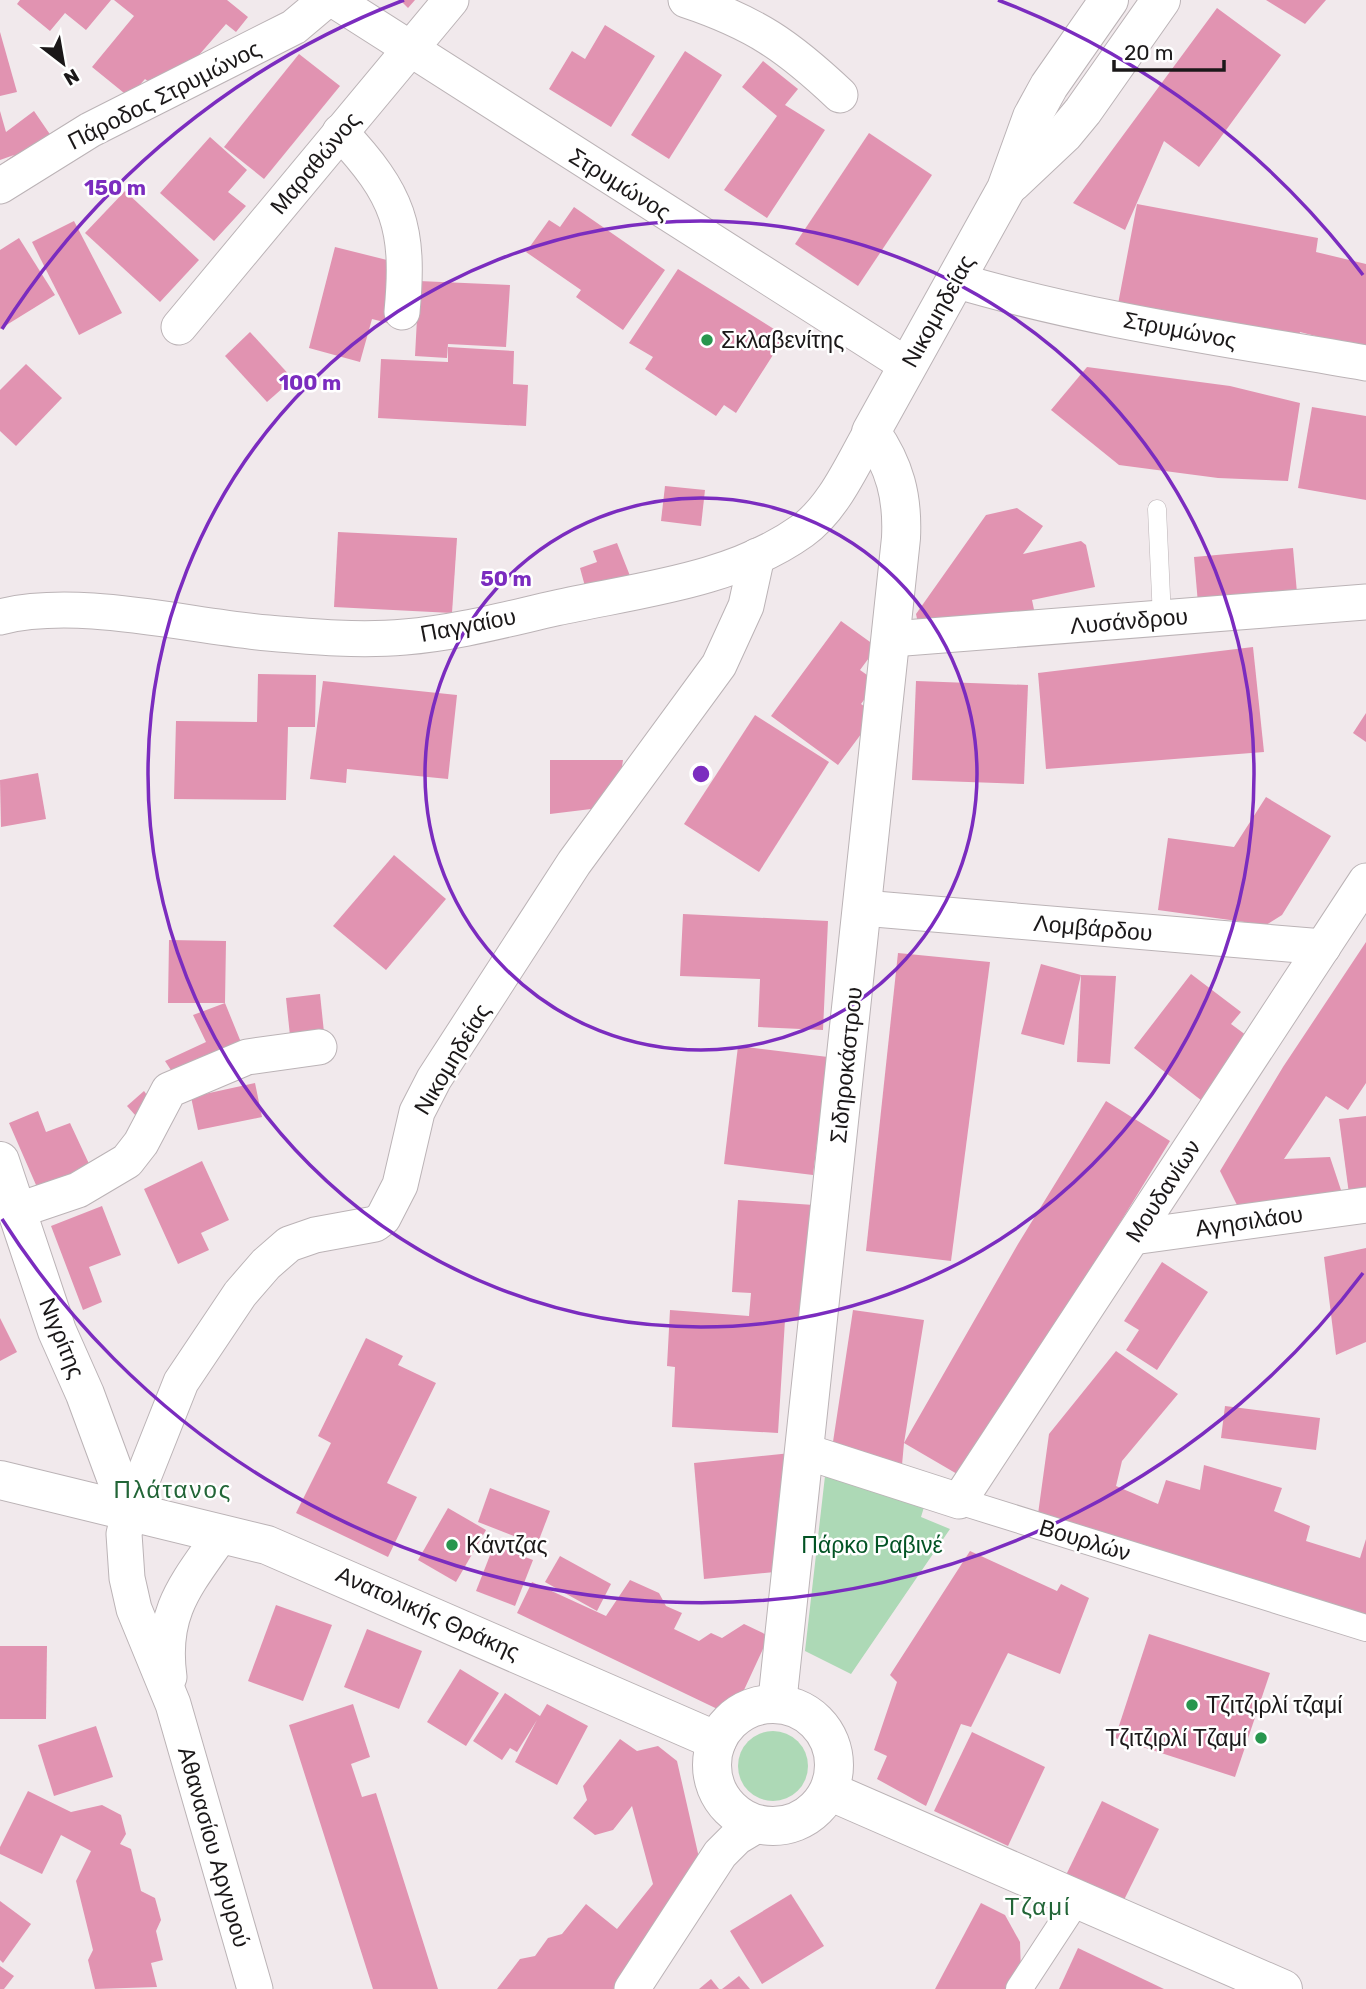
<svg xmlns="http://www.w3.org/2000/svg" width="1366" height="1989" viewBox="0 0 1366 1989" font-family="Rubik,sans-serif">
<rect width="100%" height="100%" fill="#f1e9ec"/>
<!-- green -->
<g fill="#add9b6">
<path d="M825 1476 864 1484 924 1507 921 1517 950 1529 851 1674 805 1651Z"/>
<circle cx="773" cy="1766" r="35"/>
</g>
<!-- building -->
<g fill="#e193b1">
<path d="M20 0H111L86 30 65 13 50 31 17 4Z"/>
<path d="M114 0H227L248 17 236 32 226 24 165 94 145 79 129 97 92 67 134 16Z"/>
<path d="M400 0H415L408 8Z"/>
<path d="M1266 0H1326L1305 24Z"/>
<path d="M1217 8 1281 55 1199 167 1164 141 1125 230 1073 203Z"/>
<path d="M605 25 655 56 611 127 549 89 572 51 585 59Z"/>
<path d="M0 32 17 92 0 96Z"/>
<path d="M685 51 722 75 669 159 631 135Z"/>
<path d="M299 54 340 86 264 179 224 147Z"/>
<path d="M763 61 798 89 785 105 825 130 767 218 724 190 777 116 742 87Z"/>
<path d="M0 111 6 132 34 111 60 149 0 186V165L14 155 0 160Z"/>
<path d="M869 133 932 175 858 286 795 244Z"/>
<path d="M210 137 247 170 228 192 246 206 214 241 160 193Z"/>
<path d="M125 191 199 260 160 302 85 233Z"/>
<path d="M1137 204 1318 238 1316 252 1366 264V349L1300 332 1298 339 1118 304Z"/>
<path d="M574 207 665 270 623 330 576 297 581 290 526 252 549 220 560 227Z"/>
<path d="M74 221 122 313 79 335 32 242Z"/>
<path d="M19 238 55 295 0 329V250Z"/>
<path d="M335 247 403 264 388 323 372 319 360 362 309 348Z"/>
<path d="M678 269 785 336 736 413 724 405 716 416 645 369 653 357 629 343Z"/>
<path d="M419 281 510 285 506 347 448 344 447 358 415 356Z"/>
<path d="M250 332 293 379 267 402 225 356Z"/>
<path d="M448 347 514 351 513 384 528 385 526 426 378 418 381 359 448 362Z"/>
<path d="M26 364 62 398 16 446 0 431V390Z"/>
<path d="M1087 367 1230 386 1300 403 1288 481 1218 478 1119 465 1051 410Z"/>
<path d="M1312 407 1366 416V500L1298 488Z"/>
<path d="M665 486 705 490 701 526 661 521Z"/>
<path d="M1017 508 1043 526 1023 554 1081 541 1086 545 1095 587 1032 600 1037 624 921 637 916 614 986 515Z"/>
<path d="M338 532 457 538 452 613 334 607Z"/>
<path d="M617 543 636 591 589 601 580 568 597 562 593 551Z"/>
<path d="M1293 548 1298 604 1199 615 1194 557Z"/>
<path d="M841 621 877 647 860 670 877 682 861 704 876 714 838 765 771 716Z"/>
<path d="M1253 647 1264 752 1046 769 1038 673Z"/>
<path d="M258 674 316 675 315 727H288L286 800 174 799 176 721 257 722Z"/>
<path d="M323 681 457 695 448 779 347 769 346 783 310 779Z"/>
<path d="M916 681 1028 685 1024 784 912 780Z"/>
<path d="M1366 713V742L1353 733Z"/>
<path d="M755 715 829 762 759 872 684 824Z"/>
<path d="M550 760H623L616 806 550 814Z"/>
<path d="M38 773 46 819 1 827 0 780Z"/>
<path d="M1266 797 1331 836 1282 915 1266 925 1158 910 1168 838 1234 847Z"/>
<path d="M394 855 446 899 386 970 333 926Z"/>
<path d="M683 914 828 921 823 1030 758 1027 760 979 680 976Z"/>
<path d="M169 940 226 941 225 1003 247 1057 180 1084 165 1061 206 1042 193 1015 225 1003H168Z"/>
<path d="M1366 942V1083L1348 1110 1326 1096 1284 1159 1330 1157 1344 1199 1242 1215 1220 1171 1283 1067Z"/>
<path d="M898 953 990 962 951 1261 866 1251Z"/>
<path d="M1041 964 1081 975 1064 1045 1021 1034Z"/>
<path d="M1191 974 1241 1012 1231 1024 1254 1041 1206 1104 1134 1048Z"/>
<path d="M1081 975 1116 976 1110 1064 1077 1062Z"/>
<path d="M320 994 325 1042 291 1045 286 998Z"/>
<path d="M738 1046 828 1057 813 1175 724 1164Z"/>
<path d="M255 1083 262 1117 198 1130 191 1097Z"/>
<path d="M144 1091 157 1109 144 1125 127 1106Z"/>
<path d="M1106 1101 1170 1141 964 1478 904 1443 902 1465 831 1455 853 1310 924 1320 904 1443 1018 1244Z"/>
<path d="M38 1111 46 1132 70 1123 97 1181 43 1201 9 1123Z"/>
<path d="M1366 1116V1191L1349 1194 1339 1119Z"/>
<path d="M202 1161 229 1220 201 1233 209 1250 178 1264 144 1189Z"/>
<path d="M738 1200 814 1205 805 1321 785 1320 778 1433 672 1427 675 1367 667 1366 670 1310 749 1316 751 1293 732 1292Z"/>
<path d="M102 1206 121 1255 89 1267 102 1302 83 1310 51 1226Z"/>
<path d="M1366 1248V1342L1336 1355 1324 1257Z"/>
<path d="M1162 1262 1208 1292 1157 1370 1126 1350 1139 1330 1124 1321Z"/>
<path d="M0 1318 17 1352 0 1361Z"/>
<path d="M366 1338 403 1356 398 1365 436 1383 387 1483 417 1497 388 1557 296 1513 331 1443 318 1436Z"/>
<path d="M1116 1351 1178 1394 1122 1461 1116 1486 1158 1504 1166 1480 1200 1490 1204 1465 1282 1488 1274 1511 1310 1526 1306 1541 1360 1558 1366 1539V1615L1284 1592 1145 1545 1038 1514 1049 1434Z"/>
<path d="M1225 1406 1320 1418 1316 1450 1221 1438Z"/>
<path d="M791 1453 785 1571 704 1579 694 1463Z"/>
<path d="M490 1488 550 1511 537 1545 478 1522Z"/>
<path d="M448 1508 486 1530 456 1582 418 1560Z"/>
<path d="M494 1545 533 1560 515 1606 476 1591Z"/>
<path d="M970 1551 1057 1591 1061 1584 1089 1598 1060 1674 1008 1653 971 1727 961 1724 926 1806 877 1779 887 1756 874 1750 897 1682 890 1675Z"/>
<path d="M560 1556 611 1584 597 1611 545 1582Z"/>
<path d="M630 1580 659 1593 666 1606 682 1613 674 1629 699 1641 711 1633 722 1638 744 1624 769 1636 732 1716 517 1613 532 1582 606 1616Z"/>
<path d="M276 1605 332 1625 303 1701 248 1681Z"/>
<path d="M367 1629 422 1651 399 1709 344 1687Z"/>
<path d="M1149 1634 1270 1673 1235 1777 1115 1738Z"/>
<path d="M0 1646H47L46 1719H0Z"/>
<path d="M460 1669 499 1693 466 1746 427 1722Z"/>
<path d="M505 1693 540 1716 547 1704 588 1726 557 1785 515 1762 537 1720 517 1752 510 1748 502 1760 473 1741Z"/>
<path d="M353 1704 370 1757 351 1764 362 1797 376 1793 438 1989H373L289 1725Z"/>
<path d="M96 1726 113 1777 54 1796 38 1745Z"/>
<path d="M972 1732 1045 1767 1008 1846 934 1811Z"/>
<path d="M620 1739 637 1751 658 1746 677 1761 700 1862 616 1989H497L520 1959 535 1956 548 1938 562 1934 586 1904 617 1929 653 1884 632 1806 613 1830 595 1835 573 1818 587 1800 583 1786Z"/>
<path d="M28 1791 71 1812 102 1805 121 1815 126 1834 120 1844 131 1849 141 1891 155 1898 161 1920 156 1931 163 1960 151 1963 157 1987 95 1989 88 1960 93 1950 76 1881 91 1851 61 1835 42 1874 0 1854V1847Z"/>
<path d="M1102 1801 1159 1829 1123 1902 1066 1875Z"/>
<path d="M791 1894 824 1946 762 1984 730 1931Z"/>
<path d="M0 1901 31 1924 3 1963 0 1960Z"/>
<path d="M981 1903 1005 1915 1020 1942 1021 1973 1013 1989H935Z"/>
<path d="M1078 1948 1164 1989H1059Z"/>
<path d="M0 1966 14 1976 4 1989H0Z"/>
<path d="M739 1976 750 1989H722Z"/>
<path d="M711 1979 719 1989H699Z"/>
</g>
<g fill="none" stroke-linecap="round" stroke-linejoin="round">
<!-- service casing -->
<g stroke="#bbb3b6" stroke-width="19">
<path id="service" d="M1157 509 1162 618"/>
</g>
<!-- pedestrian casing -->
<g stroke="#bbb3b6" stroke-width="28">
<g id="pedestrian">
<path d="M959 1501 1366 1628"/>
<path d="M1019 1989 1078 1899"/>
</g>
</g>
<!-- minor casing -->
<g stroke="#bbb3b6" stroke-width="37">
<g id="minor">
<path d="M334 0 908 366"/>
<path d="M686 0C755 23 788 46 840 95"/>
<path d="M340 132C399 195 410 227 402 312"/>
<path d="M0 186 90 130 294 27 326 0"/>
<path d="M955 280C1088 320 1229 339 1366 363"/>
<path d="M179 327 451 0"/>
<path d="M0 617C79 597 187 626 268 633 313 637 360 641 405 637 456 633 507 619 556 608 638 590 732 581 802 531 834 508 852 465 871 432"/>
<path d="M892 639 1366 602"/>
<path d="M863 908 1323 947"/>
<path d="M16 1211 78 1190 127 1161 141 1143 169 1090 247 1057 319 1047"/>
<path d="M1133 1237 1366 1205"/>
<path d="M804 1451 959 1501 1366 881"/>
<path d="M169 1677C160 1611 187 1584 222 1533"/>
<path d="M255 1989 173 1704 134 1609 127 1578 124 1534 129 1513 181 1382 240 1294 266 1264 289 1244 315 1235 375 1224 383 1218 400 1185 417 1112 434 1079 574 863 719 665 746 606 757 556"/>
<path d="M632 1989 720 1854 737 1837 759 1824"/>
</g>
</g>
<!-- tertiary casing -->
<g stroke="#bbb3b6" stroke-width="40">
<g id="tertiary">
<path d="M1012 183 1064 134 1083 111 1161 0"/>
<path d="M0 1161 57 1331 85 1394 129 1513"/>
<path d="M0 1480 267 1545 717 1741"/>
<circle cx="773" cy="1765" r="61"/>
<path d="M777 1704 901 538C903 497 895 466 871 432L1006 189 1032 117 1049 86 1109 0"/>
<path d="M829 1791 1283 1989"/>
</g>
</g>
<!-- service -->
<use href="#service" stroke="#fff" stroke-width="18"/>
<!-- pedestrian -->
<use href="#pedestrian" stroke="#fff" stroke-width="26"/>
<!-- minor -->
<use href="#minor" stroke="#fff" stroke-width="35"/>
<!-- tertiary -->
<use href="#tertiary" stroke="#fff" stroke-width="38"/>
</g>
<!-- distance rings -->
<g fill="none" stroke="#7b2cbf" stroke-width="3.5">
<circle cx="701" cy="774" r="276"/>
<circle cx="701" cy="774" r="553"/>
<path d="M1363 1273A829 829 0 0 1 2 1219M2 329A829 829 0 0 1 404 0M998 0A829 829 0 0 1 1363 275"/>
</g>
<!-- markers -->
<g fill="#28964e" stroke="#fff" stroke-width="2.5">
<circle cx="707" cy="340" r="7"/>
<circle cx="452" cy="1545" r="7"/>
<circle cx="1192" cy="1705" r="7"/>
<circle cx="1261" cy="1738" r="7"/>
</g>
<g text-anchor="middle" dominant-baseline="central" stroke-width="5" stroke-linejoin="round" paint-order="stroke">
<!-- street labels -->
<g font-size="23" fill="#1b1819" stroke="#fff">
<text transform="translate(164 95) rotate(-27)">Πάροδος Στρυμώνος</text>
<text transform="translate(315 163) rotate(-50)">Μαραθώνος</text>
<text transform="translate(620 184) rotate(32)">Στρυμώνος</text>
<text transform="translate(938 311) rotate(-61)">Νικομηδείας</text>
<text transform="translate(1180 330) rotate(11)">Στρυμώνος</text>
<text transform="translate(1129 621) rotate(-5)">Λυσάνδρου</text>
<text transform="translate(468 625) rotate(-11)">Παγγαίου</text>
<text transform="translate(1093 928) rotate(5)">Λομβάρδου</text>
<text transform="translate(452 1059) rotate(-59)">Νικομηδείας</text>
<text transform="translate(846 1065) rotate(-84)">Σιδηροκάστρου</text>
<text transform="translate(1163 1191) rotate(-57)">Μουδανίων</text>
<text transform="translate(1249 1221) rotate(-8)">Αγησιλάου</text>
<text transform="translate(62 1338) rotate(68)">Νιγρίτης</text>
<text transform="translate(1085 1540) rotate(17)">Βουρλών</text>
<text transform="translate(428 1613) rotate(24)">Ανατολικής Θράκης</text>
<text transform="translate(214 1847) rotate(74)">Αθανασίου Αργυρού</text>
</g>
<!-- poi labels -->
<g font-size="23" fill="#1b1819" stroke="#fff" text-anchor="start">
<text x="721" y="340">Σκλαβενίτης</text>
<text x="466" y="1545">Κάντζας</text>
<text x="1206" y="1705">Τζιτζιρλί τζαμί</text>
<text x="1247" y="1738" text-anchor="end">Τζιτζιρλί Τζαμί</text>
</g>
<!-- park labels -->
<g font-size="23" fill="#025324" stroke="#fff">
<text x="872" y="1545">Πάρκο Ραβινέ</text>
</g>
<!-- neighbourhood labels -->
<g font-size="24" letter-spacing="2" fill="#226537" stroke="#fff">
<text x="173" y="1490">Πλάτανος</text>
<text x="1038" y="1907">Τζαμί</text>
</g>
</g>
<circle cx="701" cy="774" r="10" fill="#7b2cbf" stroke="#fff" stroke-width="3.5"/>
<g font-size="21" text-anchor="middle" font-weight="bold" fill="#7b2cbf" stroke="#fff" stroke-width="5" stroke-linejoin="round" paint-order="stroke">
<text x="115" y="195">150 m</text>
<text x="310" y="390">100 m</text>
<text x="506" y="586">50 m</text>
</g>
<!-- north arrow -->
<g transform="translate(63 63) rotate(149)" stroke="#ffffff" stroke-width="5" paint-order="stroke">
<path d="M0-5L12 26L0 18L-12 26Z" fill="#1b1819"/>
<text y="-10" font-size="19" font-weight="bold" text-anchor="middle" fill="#1b1819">N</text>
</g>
<!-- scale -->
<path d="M1114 60v10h110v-10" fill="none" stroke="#1b1819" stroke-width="3.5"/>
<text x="1124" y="60" font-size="21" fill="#1b1819" stroke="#ffffff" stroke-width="5" paint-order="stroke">20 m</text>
</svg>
